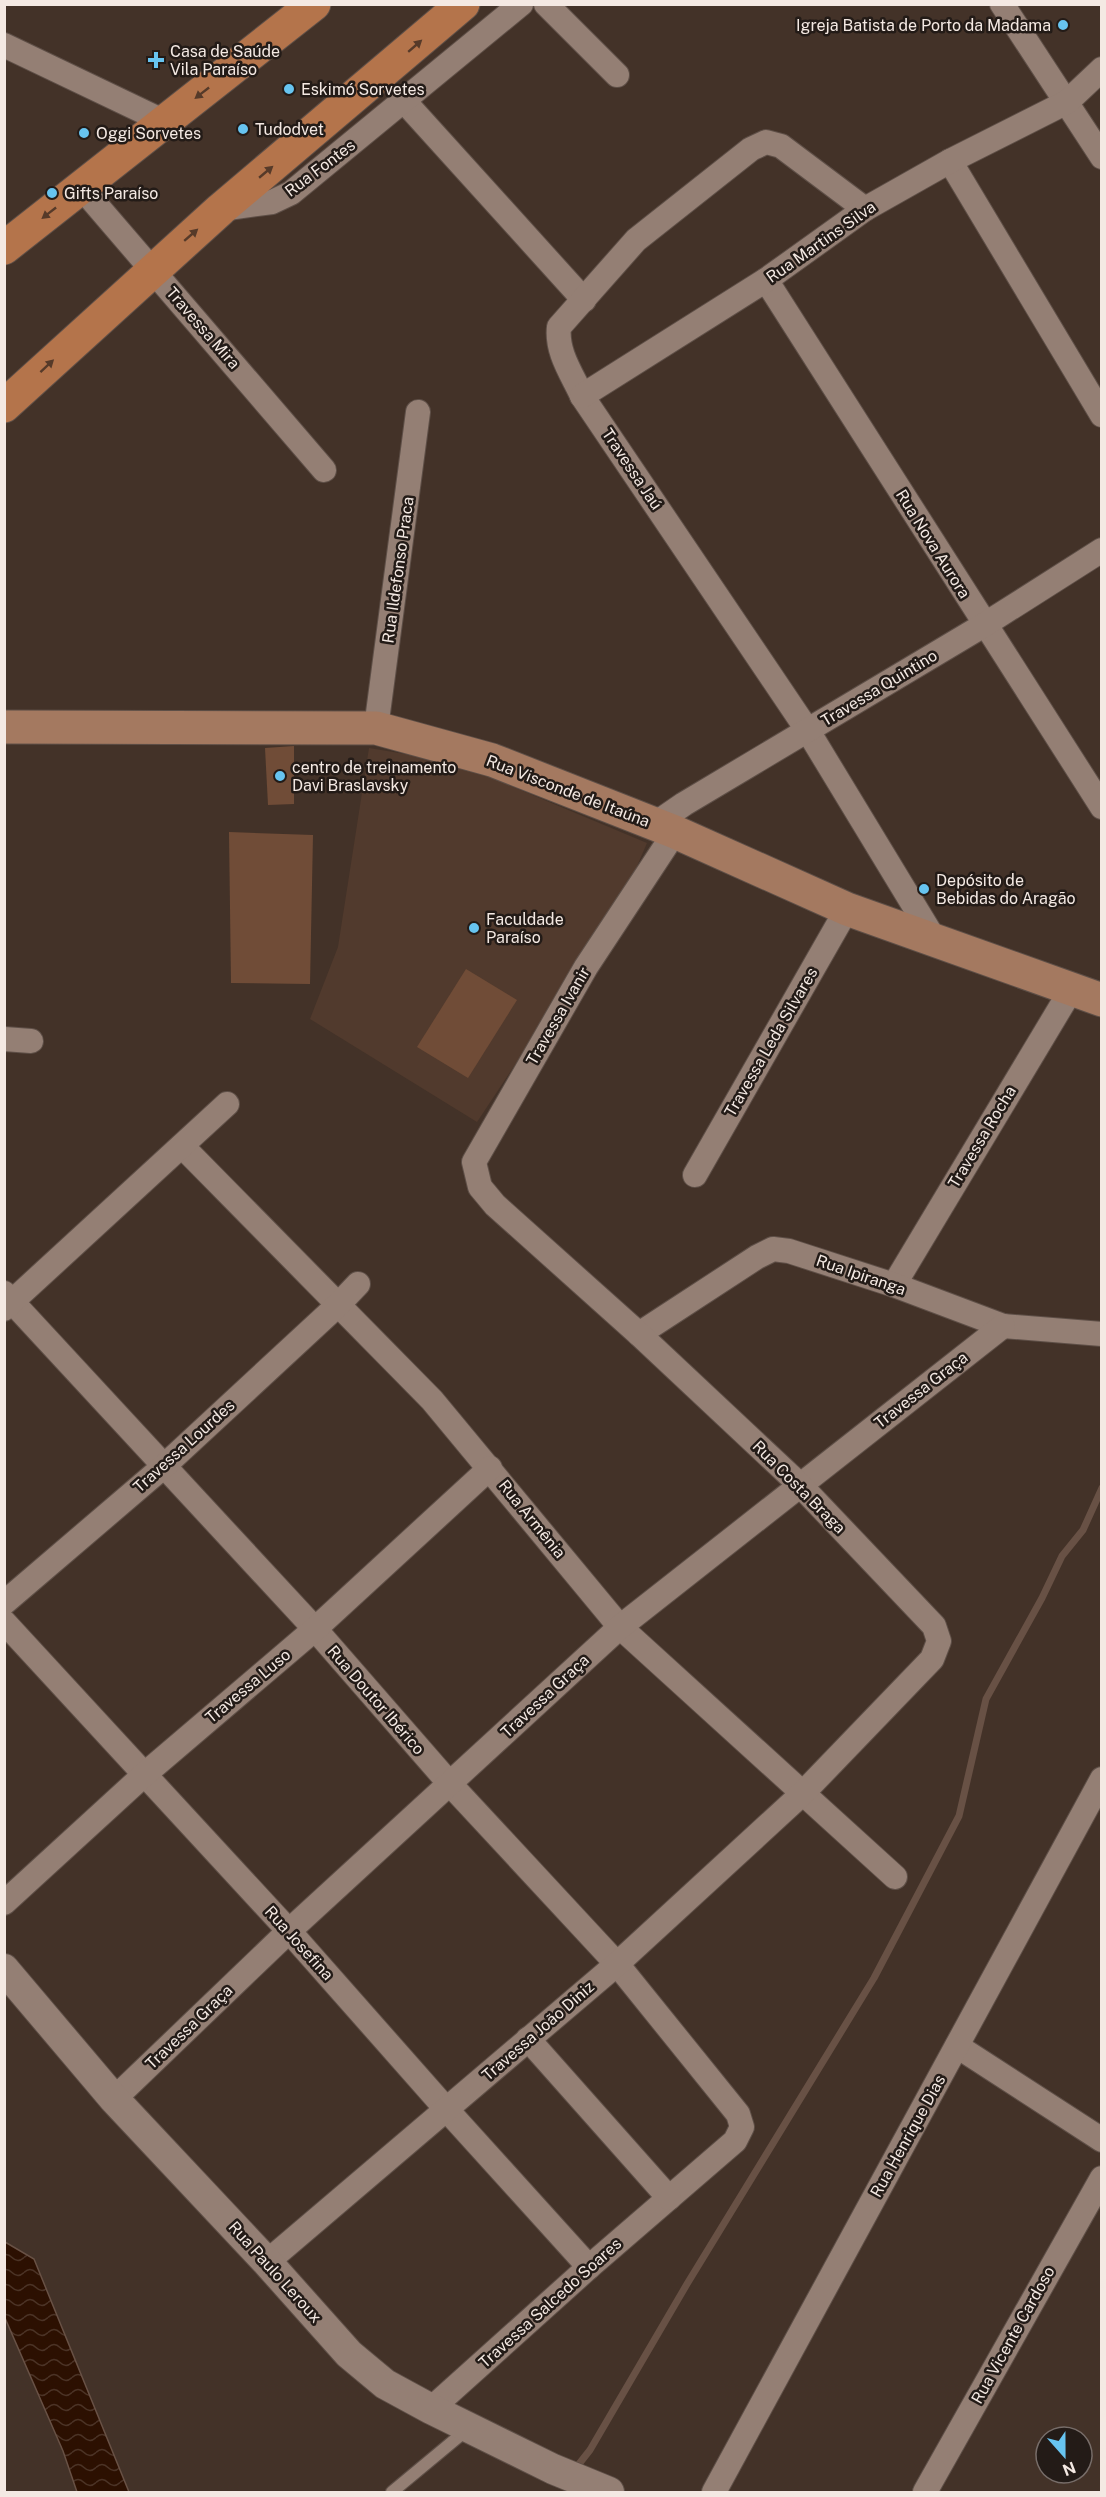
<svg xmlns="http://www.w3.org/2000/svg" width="1106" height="2497" viewBox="0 0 1106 2497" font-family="'Public Sans',sans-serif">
<defs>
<pattern id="water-waves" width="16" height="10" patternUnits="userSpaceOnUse" patternTransform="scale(1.5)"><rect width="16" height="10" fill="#2c1001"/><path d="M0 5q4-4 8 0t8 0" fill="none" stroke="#4b3326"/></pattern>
</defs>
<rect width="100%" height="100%" fill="#433228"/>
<!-- built -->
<path fill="#513a2d" d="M369 748 454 762 647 843 619 908 477 1122 310 1019 338 947Z"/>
<!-- park -->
<g fill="#704c37">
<path d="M294 746V804L268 805 265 748Z"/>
<path d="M229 832 313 835 310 984 231 983Z"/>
<path d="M466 969 517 1000 468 1078 417 1047Z"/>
</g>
<!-- water -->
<path fill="url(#water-waves)" stroke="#685145" stroke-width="1.5" d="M5 2242 34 2259 129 2492H77L63 2451 5 2318Z"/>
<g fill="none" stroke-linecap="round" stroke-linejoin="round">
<!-- stream -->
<path stroke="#685145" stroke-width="7" d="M575 2469 590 2450 687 2284 874 1978 959 1816 986 1699 1042 1598 1062 1556 1083 1530 1102 1488"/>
<!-- service casing -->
<g stroke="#5e4f47" stroke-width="14">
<path id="service" d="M392 2492 469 2428"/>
</g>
<!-- minor casing -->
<g stroke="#5e4f47" stroke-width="26">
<g id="minor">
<path d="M546 4 617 75"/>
<path d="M1002 4 1102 157"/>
<path d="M4 45 165 122"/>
<path d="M404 101 584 300"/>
<path d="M950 161 1102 415"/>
<path d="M81 187 324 470"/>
<path d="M221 209 272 202 291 193 521 4"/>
<path d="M865 209 781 146 766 142 751 149 636 240 559 327C556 352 572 374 582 396L808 731 936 942"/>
<path d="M766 280 1102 807"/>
<path d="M582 396 766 280 865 209 950 161 1067 102 1102 69"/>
<path d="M376 728 418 412"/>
<path d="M655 824 684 804 984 625 1102 550"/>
<path d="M4 1039 31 1041"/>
<path d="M182 1146 432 1400 620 1627 895 1877"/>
<path d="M695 1175 847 909"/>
<path d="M894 1285 1071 990"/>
<path d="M4 1293 315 1629 450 1784 617 1964 738 2114 742 2127 735 2141 589 2267 431 2409"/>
<path d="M4 1309 227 1104"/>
<path d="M639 1334 757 1257 773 1249 789 1251 894 1285 1003 1326 1102 1334"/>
<path d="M4 1603 163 1467 339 1304 358 1284"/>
<path d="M4 1622 289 1931 447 2110 589 2267"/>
<path d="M4 1903 145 1774 315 1629 490 1468"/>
<path d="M528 2039 669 2198"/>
<path d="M957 2046 1102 2140"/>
<path d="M114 2099 289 1931 620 1627 1003 1326"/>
<path d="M267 2262 617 1964 803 1793 932 1659 939 1641 934 1626 800 1485 639 1334 495 1205 480 1187 474 1162 586 967 675 832"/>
<path d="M714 2492 1102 1779"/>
<path d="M925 2492 1102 2178"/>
</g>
</g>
<!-- tertiary casing -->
<g stroke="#5e4f47" stroke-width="32">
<path id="tertiary" d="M4 1969 114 2099 267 2262 349 2354 385 2384 431 2409 553 2469 609 2492"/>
</g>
<!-- secondary casing -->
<g stroke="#5e4f47" stroke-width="35">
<path id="secondary" d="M4 727 376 728 492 760 675 832 847 909 1102 1000"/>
</g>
<!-- primary casing -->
<g stroke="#5e4f47" stroke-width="35">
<g id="primary">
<path d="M4 248 314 4"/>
<path d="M4 406 221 209 463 4"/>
</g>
</g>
<!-- service -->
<use href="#service" stroke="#947f74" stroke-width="12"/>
<!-- minor -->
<use href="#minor" stroke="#947f74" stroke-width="24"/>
<!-- tertiary -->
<use href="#tertiary" stroke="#947f74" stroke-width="30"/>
<!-- secondary -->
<use href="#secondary" stroke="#a47960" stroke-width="33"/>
<!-- primary -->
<use href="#primary" stroke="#b4744b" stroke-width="33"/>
</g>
<!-- one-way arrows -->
<defs><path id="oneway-solid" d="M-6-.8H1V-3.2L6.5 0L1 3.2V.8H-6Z" transform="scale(1.5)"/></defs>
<g fill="#563a29">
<use href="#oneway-solid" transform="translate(415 46) rotate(-41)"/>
<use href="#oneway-solid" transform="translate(202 93) rotate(142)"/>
<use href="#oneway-solid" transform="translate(266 172) rotate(-40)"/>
<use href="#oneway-solid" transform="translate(49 213) rotate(142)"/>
<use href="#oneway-solid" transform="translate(191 235) rotate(-41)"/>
<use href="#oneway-solid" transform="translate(47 366) rotate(-43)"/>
</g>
<!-- markers -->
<g fill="#67c4f0" stroke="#231b17" stroke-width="2">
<circle cx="1063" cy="25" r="6"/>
<path d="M153 51h6v6h6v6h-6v6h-6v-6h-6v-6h6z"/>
<circle cx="289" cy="89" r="6"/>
<circle cx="243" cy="129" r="6"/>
<circle cx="84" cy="133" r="6"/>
<circle cx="52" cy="193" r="6"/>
<circle cx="280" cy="776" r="6"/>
<circle cx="924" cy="889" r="6"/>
<circle cx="474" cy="928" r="6"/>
</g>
<g text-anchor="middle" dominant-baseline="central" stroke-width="5" stroke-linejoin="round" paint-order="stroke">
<!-- poi labels -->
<g font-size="16" fill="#f4e9e3" stroke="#231b17" text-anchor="start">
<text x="1051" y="25" text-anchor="end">Igreja Batista de Porto da Madama</text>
<text x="170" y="51">Casa de Saúde<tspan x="170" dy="18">Vila Paraíso</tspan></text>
<text x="301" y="89">Eskimó Sorvetes</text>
<text x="255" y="129">Tudodvet</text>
<text x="96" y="133">Oggi Sorvetes</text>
<text x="64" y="193">Gifts Paraíso</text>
<text x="292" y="767">centro de treinamento<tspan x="292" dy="18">Davi Braslavsky</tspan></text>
<text x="936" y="880">Depósito de<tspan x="936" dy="18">Bebidas do Aragão</tspan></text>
<text x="486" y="919">Faculdade<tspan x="486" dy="18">Paraíso</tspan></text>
</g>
<!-- street labels -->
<g font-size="16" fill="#f4e9e3" stroke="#231b17">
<text transform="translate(320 168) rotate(-37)">Rua Fontes</text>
<text transform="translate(821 242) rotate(-35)">Rua Martins Silva</text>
<text transform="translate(203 328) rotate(49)">Travessa Mira</text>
<text transform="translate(632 469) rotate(56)">Travessa Jaú</text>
<text transform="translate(933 544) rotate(58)">Rua Nova Aurora</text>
<text transform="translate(398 570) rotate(-82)">Rua Ildefonso Praca</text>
<text transform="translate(879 688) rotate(-31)">Travessa Quintino</text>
<text transform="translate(568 791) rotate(21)">Rua Visconde de Itaúna</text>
<text transform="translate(558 1016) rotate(-60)">Travessa Ivanir</text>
<text transform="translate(771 1042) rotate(-60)">Travessa Leda Silvares</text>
<text transform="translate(982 1137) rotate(-59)">Travessa Rocha</text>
<text transform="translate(861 1275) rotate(19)">Rua Ipiranga</text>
<text transform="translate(921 1390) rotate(-38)">Travessa Graça</text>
<text transform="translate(184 1446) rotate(-42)">Travessa Lourdes</text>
<text transform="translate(799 1487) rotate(45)">Rua Costa Braga</text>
<text transform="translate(532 1519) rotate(51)">Rua Armênia</text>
<text transform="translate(248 1686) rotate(-40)">Travessa Luso</text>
<text transform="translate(545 1696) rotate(-43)">Travessa Graça</text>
<text transform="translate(376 1700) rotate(49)">Rua Doutor Ibérico</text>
<text transform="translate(299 1943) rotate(48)">Rua Josefina</text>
<text transform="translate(189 2027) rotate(-44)">Travessa Graça</text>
<text transform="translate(538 2031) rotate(-41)">Travessa João Diniz</text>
<text transform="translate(908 2136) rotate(-61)">Rua Henrique Dias</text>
<text transform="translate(275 2272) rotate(48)">Rua Paulo Leroux</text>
<text transform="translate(550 2303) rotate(-42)">Travessa Salcedo Soares</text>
<text transform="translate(1013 2335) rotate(-61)">Rua Vicente Cardoso</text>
</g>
</g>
<!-- border -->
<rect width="1106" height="2497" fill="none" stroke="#f4e9e3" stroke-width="12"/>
<!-- north arrow -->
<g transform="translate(1064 2455) rotate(159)"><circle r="28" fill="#231b17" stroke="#776d69" stroke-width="1.5"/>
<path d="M0-4.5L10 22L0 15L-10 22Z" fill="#67c4f0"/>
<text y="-9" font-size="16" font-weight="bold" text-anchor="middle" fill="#f4e9e3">N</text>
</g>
</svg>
